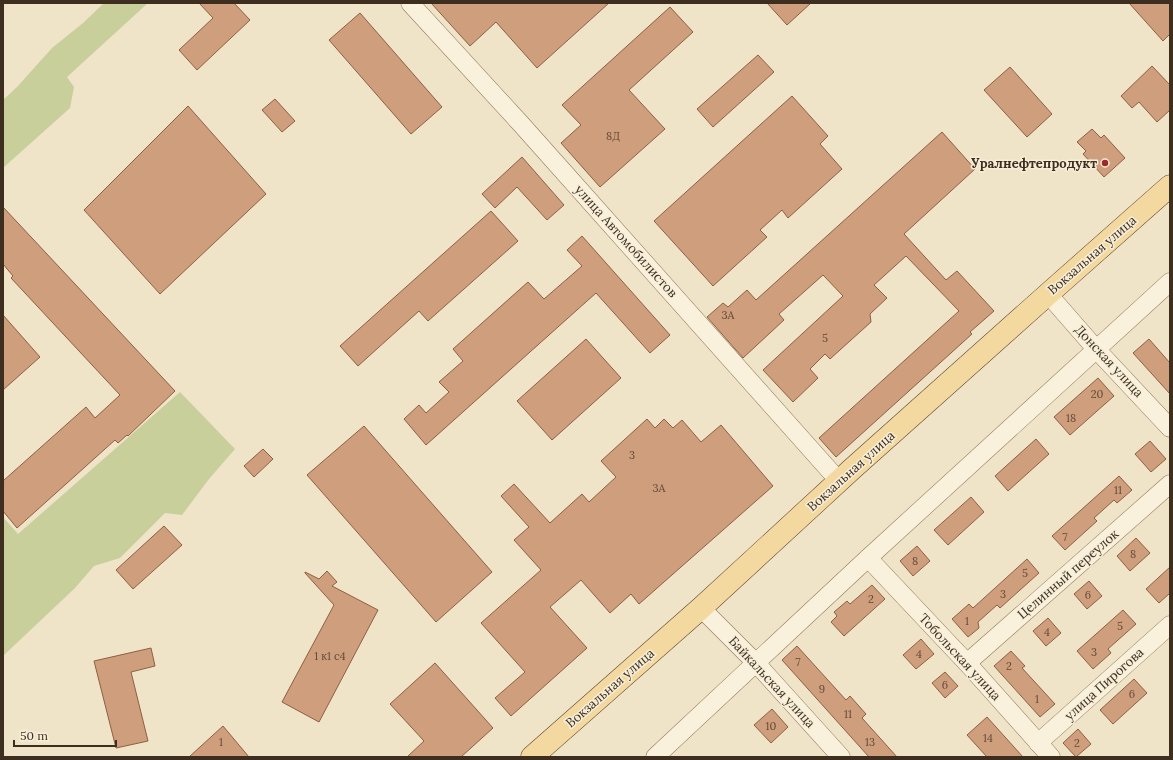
<svg xmlns="http://www.w3.org/2000/svg" width="1173" height="760" viewBox="0 0 1173 760" font-family="Lora,serif">
<rect width="100%" height="100%" fill="#f0e4c8"/>
<!-- green -->
<g fill="#c9cf9b">
<path d="M104 3H148L67 77 74 87 70 108 3 168V100L17 87 52 48 83 23Z"/>
<path d="M180 392 235 449 209 479 182 515 165 513 120 558 94 566 75 588 3 656V517L18 534Z"/>
</g>
<!-- building -->
<g fill="#cf9f7d" stroke="#8d5f41">
<path d="M199 3H234L250 20 197 70 179 50 213 18Z"/>
<path d="M431 3H609L537 68 496 22 470 46Z"/>
<path d="M767 3H811L787 25Z"/>
<path d="M1129 3H1170V34L1163 41Z"/>
<path d="M670 7 693 32 629 90 665 129 600 187 561 143 581 125 562 105Z"/>
<path d="M360 13 442 107 411 134 329 40Z"/>
<path d="M758 55 774 72 713 127 697 109Z"/>
<path d="M1152 66 1170 85V110L1157 122 1139 102 1132 108 1121 96Z"/>
<path d="M1010 67 1052 114 1027 137 984 90Z"/>
<path d="M792 96 828 136 820 144 842 169 788 218 782 210 760 230 767 237 713 286 654 221Z"/>
<path d="M275 99 295 121 282 132 262 110Z"/>
<path d="M188 106 266 194 160 294 84 210Z"/>
<path d="M1092 129 1101 138 1104 135 1125 158 1104 177 1083 154 1086 151 1077 142Z"/>
<path d="M942 132 975 169 904 234 946 280 957 271 994 311 970 332 972 334 836 457 819 438 959 311 906 256 874 285 887 298 870 314 871 322 830 359 825 354 810 369 818 378 793 402 763 370 843 296 823 275 779 314 784 320 743 358 707 317 723 303 728 307 747 290 756 300Z"/>
<path d="M522 157 564 205 547 220 517 187 495 208 482 194Z"/>
<path d="M3 207 175 391 128 436 127 435 118 443 115 440 17 528 3 511V481L86 407 95 418 120 395 11 278 13 276 3 264Z"/>
<path d="M491 211 518 241 428 321 419 311 358 366 340 346Z"/>
<path d="M582 236 670 335 650 353 596 293 426 445 404 419 419 405 426 413 449 392 439 382 463 361 453 349 528 282 544 299 582 266 567 250Z"/>
<path d="M3 315 40 357 3 390Z"/>
<path d="M586 339 621 378 552 440 517 401Z"/>
<path d="M1149 339 1170 363V394L1133 353Z"/>
<path d="M1098 378 1114 396 1070 435 1054 417Z"/>
<path d="M647 419 655 428 664 419 673 428 682 420 701 442 721 425 773 486 639 604 631 594 610 613 581 580 550 607 587 648 511 716 495 698 525 672 481 623 541 570 514 540 529 527 501 496 514 484 550 523 582 494 589 502 616 477 601 461Z"/>
<path d="M364 426 492 572 436 622 307 475Z"/>
<path d="M1036 439 1049 454 1008 491 995 476Z"/>
<path d="M1150 441 1166 459 1151 472 1135 454Z"/>
<path d="M263 449 273 459 254 477 244 466Z"/>
<path d="M1119 476 1132 490 1117 503 1114 500 1094 518 1097 521 1065 550 1052 536Z"/>
<path d="M971 497 984 512 948 545 934 530Z"/>
<path d="M164 526 182 545 133 589 116 570Z"/>
<path d="M1136 538 1150 553 1130 571 1117 556Z"/>
<path d="M917 546 930 561 913 576 900 561Z"/>
<path d="M1027 559 1039 573 1000 608 997 605 978 622 979 628 968 637 952 619 969 604 973 608Z"/>
<path d="M1170 567V593L1159 603 1146 589Z"/>
<path d="M327 571 337 582 332 586 378 610 319 722 282 702 334 605 305 573V572L319 579Z"/>
<path d="M1089 581 1102 596 1087 609 1074 594Z"/>
<path d="M872 585 885 599 844 636 831 622 837 616 834 612 847 601 850 604Z"/>
<path d="M1123 610 1136 624 1108 649 1111 653 1093 669 1077 651Z"/>
<path d="M1048 618 1061 633 1046 646 1033 631Z"/>
<path d="M921 639 934 654 916 669 903 655Z"/>
<path d="M797 646 846 700 850 696 866 714 862 718 897 757H869L782 660Z"/>
<path d="M151 648 155 666 131 672 148 741 116 748 94 661Z"/>
<path d="M1011 651 1025 666 1022 668 1055 704 1040 717 994 666Z"/>
<path d="M435 663 493 728 461 757H407L424 741 390 704Z"/>
<path d="M945 672 958 686 945 698 932 683Z"/>
<path d="M1134 679 1147 693 1113 724 1100 710Z"/>
<path d="M772 709 788 727 771 743 754 725Z"/>
<path d="M987 717 1023 757H987L967 735Z"/>
<path d="M223 726 249 757H189Z"/>
<path d="M1078 729 1091 744 1076 757 1063 743Z"/>
</g>
<g fill="none" stroke-linecap="round" stroke-linejoin="round">
<!-- minor casing -->
<g stroke="#8d765c" stroke-width="19">
<g id="minor">
<path d="M410 3 521 124 839 481"/>
<path d="M1048 294 1096 349 1170 428"/>
<path d="M868 558 967 663 1051 757"/>
<path d="M701 608 756 663 841 757"/>
<path d="M967 663 1170 484"/>
<path d="M1038 743 1170 625"/>
<path d="M655 757 868 558 1170 282"/>
</g>
</g>
<!-- major casing -->
<g stroke="#5b4430" stroke-width="23">
<path id="major" d="M532 757 701 608 852 469 1048 294 1170 186"/>
</g>
<!-- minor -->
<use href="#minor" stroke="#faf1dc" stroke-width="18"/>
<!-- major -->
<use href="#major" stroke="#f3d9a0" stroke-width="22"/>
</g>
<!-- markers -->
<circle fill="#9e2a2b" stroke="#f7eed8" stroke-width="1.5" cx="1105" cy="163" r="4"/>
<g text-anchor="middle" dominant-baseline="central" stroke-width="3" stroke-linejoin="round" paint-order="stroke">
<!-- number labels -->
<g font-size="11" fill="#624a37">
<text x="613" y="136">8Д</text>
<text x="728" y="315">3А</text>
<text x="825" y="338">5</text>
<text x="1097" y="394">20</text>
<text x="1071" y="418">18</text>
<text x="632" y="455">3</text>
<text x="659" y="488">3А</text>
<text x="1118" y="490">11</text>
<text x="1065" y="537">7</text>
<text x="1133" y="554">8</text>
<text x="915" y="561">8</text>
<text x="1025" y="573">5</text>
<text x="1003" y="594">3</text>
<text x="1088" y="595">6</text>
<text x="871" y="599">2</text>
<text x="967" y="621">1</text>
<text x="1120" y="626">5</text>
<text x="1047" y="632">4</text>
<text x="1094" y="652">3</text>
<text x="919" y="654">4</text>
<text x="330" y="656">1 к1 с4</text>
<text x="798" y="662">7</text>
<text x="1009" y="666">2</text>
<text x="945" y="685">6</text>
<text x="822" y="689">9</text>
<text x="1132" y="694">6</text>
<text x="1037" y="699">1</text>
<text x="848" y="714">11</text>
<text x="771" y="726">10</text>
<text x="988" y="738">14</text>
<text x="221" y="742">1</text>
<text x="870" y="742">13</text>
<text x="1077" y="743">2</text>
</g>
<!-- poi labels -->
<g font-size="13" font-weight="bold" fill="#3d2e20" stroke="#f7eed8" text-anchor="end">
<text x="1097" y="163">Уралнефтепродукт</text>
</g>
<!-- street labels -->
<g font-size="13" fill="#3d2e20" stroke="#f7eed8">
<text transform="translate(626 241) rotate(48)">улица Автомобилистов</text>
<text transform="translate(1092 255) rotate(-41)">Вокзальная улица</text>
<text transform="translate(1109 361) rotate(47)">Донская улица</text>
<text transform="translate(851 471) rotate(-42)">Вокзальная улица</text>
<text transform="translate(1068 574) rotate(-41)">Целинный переулок</text>
<text transform="translate(960 657) rotate(47)">Тобольская улица</text>
<text transform="translate(772 682) rotate(47)">Байкальская улица</text>
<text transform="translate(1104 684) rotate(-42)">улица Пирогова</text>
<text transform="translate(610 688) rotate(-41)">Вокзальная улица</text>
</g>
</g>
<!-- border -->
<rect width="1173" height="760" fill="none" stroke="#3d2e20" stroke-width="8"/>
<!-- scale -->
<path d="M14 740v6h102v-6" fill="none" stroke="#3d2e20" stroke-width="2"/>
<text x="20" y="740" font-size="12" fill="#3d2e20" stroke="#f7eed8" stroke-width="3" paint-order="stroke">50 m</text>
</svg>
